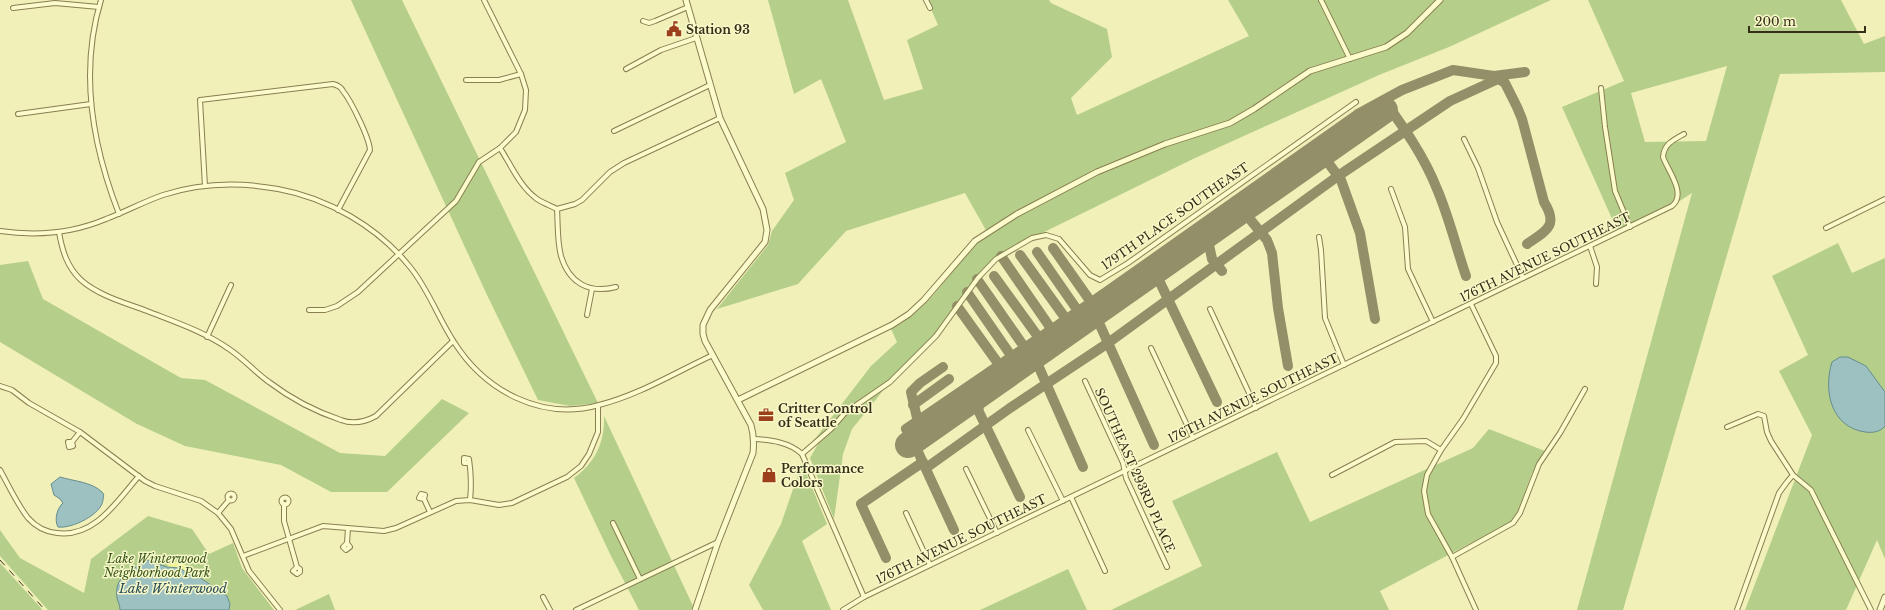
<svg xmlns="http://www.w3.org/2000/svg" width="1885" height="610" viewBox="0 0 1885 610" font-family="'Libre Baskerville',serif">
<rect width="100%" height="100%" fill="#f1f0b8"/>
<!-- green -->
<g fill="#b5cf8b" fill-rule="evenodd">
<path d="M351 0H402L598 403 570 406 538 400 487 295Z"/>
<path d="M768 0H848L884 100 923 89 907 40 938 25 927 0H1049L1051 3 1107 29 1112 57 1071 98 1077 115 1249 36 1228 0H1551L1449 47 1379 75 1193 159 1032 238 996 259 977 279 936 336 890 382 852 429 843 454 834 519 810 458 818 444 815 439 871 366 897 342 891 329C933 308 954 263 987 232L965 193 846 231 798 284 717 309 768 245 772 231 794 200 785 173 846 142 821 79 794 94Z"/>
<path d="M1588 0H1841L1864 44 1885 36V72L1780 74 1623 610H1577L1692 193 1672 206 1618 232 1562 107 1624 81ZM1727 66 1706 141 1645 142 1631 93Z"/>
<path d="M1838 243 1852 273 1885 258V559L1877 540 1846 610H1745L1812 435 1779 371 1808 355 1772 276Z"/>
<path d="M28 261 43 299 181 378 205 380 340 453 385 456 442 399 469 413 387 492H331L281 465 185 446 137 424 0 342V265Z"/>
<path d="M604 416 693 606 691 610H639L611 556 574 478C595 463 605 442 604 416Z"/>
<path d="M1489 429 1545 451 1532 473 1516 516 1511 522 1380 591 1389 610H1111L1202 566 1172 501 1277 452 1310 522 1473 448Z"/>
<path d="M802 463 827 524 802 541 831 610H763L749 585 781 524Z"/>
<path d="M148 516 192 529 209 554 233 543 242 568 274 610H48L0 556V530L20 558 84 593 91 559Z"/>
<path d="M0 563 41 608 42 610H0Z"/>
<path d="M1068 569 1087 610H980Z"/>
<path d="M329 594 335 610H295Z"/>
</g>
<!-- sand -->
<path fill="#f0f191" d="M169 561C179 561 185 563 191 570L190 575 185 571 167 567Z"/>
<!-- water -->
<g fill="#9dc1c0" stroke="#658d8e">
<path d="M1840 357H1848L1866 366 1885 392V426C1880 432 1873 433 1865 432 1831 427 1823 391 1832 362Z"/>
<path d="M60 477C73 481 92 482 102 492 105 495 103 497 103 500 102 514 72 529 58 527 54 520 57 508 63 503L60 499 54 495 51 484Z"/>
<path d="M146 560 167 567 180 568 190 575 202 579 227 596 230 604 229 610H120C120 605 118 602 117 598 114 575 131 572 146 560Z"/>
</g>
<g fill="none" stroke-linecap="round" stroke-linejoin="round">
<!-- taxiway -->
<g stroke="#938f68" stroke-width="10">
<path d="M1494 76 1525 72"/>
<path d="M1384 100C1404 128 1424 156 1437 189 1449 217 1456 247 1466 276"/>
<path d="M1358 114 1402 90 1453 70 1494 76 1505 83 1517 107 1522 119 1544 202C1559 226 1546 231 1527 244"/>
<path d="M1315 145 1341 180 1360 233 1375 319"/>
<path d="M1235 201 1267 240 1272 253 1278 308 1288 366"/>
<path d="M1207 235 1212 259 1222 271"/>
<path d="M1053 248 1091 302"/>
<path d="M1037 252 1078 311"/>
<path d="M1020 255 1066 319"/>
<path d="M1001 256 1052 330"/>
<path d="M1155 272 1217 402"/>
<path d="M994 276 1039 338"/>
<path d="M977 279 1025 348"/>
<path d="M967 292 1012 357"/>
<path d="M1102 295H1123"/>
<path d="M957 306 1000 366"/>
<path d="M1095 314 1154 445"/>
<path d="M1034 356 1083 467"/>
<path d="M990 372 997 382"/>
<path d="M977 396 979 412 1020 497"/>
<path d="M913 405 949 379"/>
<path d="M918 422 911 392 920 383 943 367"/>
<path d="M926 468 1010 408 1108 343 1338 176 1450 101 1498 79"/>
<path d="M954 530 913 441 906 429 1102 295 1358 114 1366 123"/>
<path d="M886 558 861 504 923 462"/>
</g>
<!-- runway -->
<path stroke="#938f68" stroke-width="26" d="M908 445 1385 110"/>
<!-- minor casing -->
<g stroke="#887e52" stroke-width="6">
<g id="minor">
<path d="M101 0C79 72 92 145 119 214"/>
<path d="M926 0 930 8"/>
<path d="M1321 0 1350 59"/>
<path d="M13 8 55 3 99 7"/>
<path d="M643 21 649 23 655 21 688 7"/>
<path d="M626 69 661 50 696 38"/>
<path d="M466 80H499L521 74"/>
<path d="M1601 88 1605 127 1615 191 1630 227"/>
<path d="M18 114 91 104"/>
<path d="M614 131 710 85"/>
<path d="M1464 139 1478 168 1497 222 1523 278"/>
<path d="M500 148C511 165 520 187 537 199 543 203 551 206 557 209 558 224 557 241 561 256 569 283 589 294 616 287"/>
<path d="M205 186 200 100 333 84C337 85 341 87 343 91 351 101 369 137 370 150L338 210"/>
<path d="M1391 189 1405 227 1408 269 1433 322"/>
<path d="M557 209 575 204 582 200 610 172 624 163 720 118"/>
<path d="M1826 228 1885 199"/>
<path d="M0 231C35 236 73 233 106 219 125 212 143 202 163 195 200 183 240 182 278 189 328 198 378 227 410 267 429 290 438 318 454 342 485 391 541 421 599 405 639 395 676 372 713 355"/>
<path d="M59 232C62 250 67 267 81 280 99 296 126 303 147 311 175 322 205 332 229 349 244 359 255 372 269 382 290 398 317 412 341 420 354 425 365 422 376 416L453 341"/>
<path d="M1319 237 1321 250 1325 318 1344 365"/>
<path d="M1590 246 1597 267 1596 284"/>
<path d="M1471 304 1496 356V363L1463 419 1441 450 1427 475 1424 491 1428 514 1452 557 1476 610"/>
<path d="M1210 309 1256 408"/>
<path d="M309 310H325L337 306 358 292 456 201 479 162 500 148 516 132 525 110 526 90 521 74 484 0"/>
<path d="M587 315 592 289"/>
<path d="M207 337 231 285"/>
<path d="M1151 348 1193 438"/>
<path d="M1085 381 1123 463 1126 478 1167 567"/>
<path d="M0 386 12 390 29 403 80 432 145 481 155 486 201 501 218 513 231 529 249 571 280 610"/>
<path d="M1727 427 1758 414 1764 416 1767 432 1771 441 1793 475 1811 490 1871 610"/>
<path d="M1028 430 1063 501"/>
<path d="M754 439C771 440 789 442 802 454L864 597"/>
<path d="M72 442 73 446 69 447 68 442H72L80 432"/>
<path d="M802 454 831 429 845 413 890 382 936 336 978 278 996 259 1032 238 1046 235 1059 239 1090 275 1100 280 1128 263 1356 102"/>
<path d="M468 463H464V458L469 459C471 473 472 483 470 500"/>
<path d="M966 469 997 533"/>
<path d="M0 470C9 486 17 504 28 518 36 527 46 532 57 533 95 538 117 501 139 476"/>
<path d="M1332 475 1395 442 1426 441 1441 450"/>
<circle cx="231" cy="497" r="3.5"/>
<path d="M1071 497 1105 571"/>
<circle cx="285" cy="501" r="3.5"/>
<path d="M424 499 419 498 421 494 425 495 424 499 430 512"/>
<path d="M284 504V521L297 567 300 569V572L297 574 293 571 297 567"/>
<path d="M218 513 229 500"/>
<path d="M906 513 930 565"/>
<path d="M613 523 640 579"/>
<path d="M347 543 350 547 346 550 343 547 347 543 348 528"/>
<path d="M243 556 323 526 384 531 396 528 456 501 470 500 499 505 512 503 567 477 581 466 589 454 598 432V406"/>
<path d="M1452 557 1513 523 1520 513 1539 464 1560 433 1585 389"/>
<path d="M543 597 550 610"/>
<path d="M576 610 718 542"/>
<path d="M843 610 864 597 1672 206C1687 194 1668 171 1663 157 1664 144 1673 140 1684 134"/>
<path d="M1737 610 1779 493 1787 482 1793 475"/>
</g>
</g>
<!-- tertiary casing -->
<g stroke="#887e52" stroke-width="7">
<g id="tertiary">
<path d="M686 0 720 118 763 209 767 230 765 242 710 310 703 325V334L705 341 751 425C754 435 754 443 753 453L718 542 695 610"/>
<path d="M738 400 892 325 909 314 924 300 975 241 1017 214 1097 172 1165 144 1230 123 1254 109 1310 71 1386 47 1407 33 1440 0"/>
<path d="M1880 610 1885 597"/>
</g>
</g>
<!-- minor -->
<use href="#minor" stroke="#fcfbcb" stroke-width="4"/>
<!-- tertiary -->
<use href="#tertiary" stroke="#fcfbcb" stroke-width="5"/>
<!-- rail -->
<path stroke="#352e19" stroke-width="1" stroke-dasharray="7 7" stroke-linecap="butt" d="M0 560 45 610"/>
</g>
<!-- icons -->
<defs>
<g id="civic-bare" transform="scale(1.2)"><path d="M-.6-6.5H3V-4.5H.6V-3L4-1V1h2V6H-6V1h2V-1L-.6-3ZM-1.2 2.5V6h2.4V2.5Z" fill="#9c3f1d" stroke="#f8f8c8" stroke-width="2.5" paint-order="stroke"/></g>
<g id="office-bare" transform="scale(1.2)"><path d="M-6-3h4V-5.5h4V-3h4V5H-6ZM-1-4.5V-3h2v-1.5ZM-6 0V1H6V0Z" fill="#9c3f1d" stroke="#f8f8c8" stroke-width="2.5" paint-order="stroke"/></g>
<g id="shop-bare" transform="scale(1.2)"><path d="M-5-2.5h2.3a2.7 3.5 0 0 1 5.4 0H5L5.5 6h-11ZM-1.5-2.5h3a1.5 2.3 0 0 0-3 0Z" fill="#9c3f1d" stroke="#f8f8c8" stroke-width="2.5" paint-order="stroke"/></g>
</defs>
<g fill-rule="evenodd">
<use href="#civic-bare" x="674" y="29"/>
<use href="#office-bare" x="766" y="415"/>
<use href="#shop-bare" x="769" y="475"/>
</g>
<g text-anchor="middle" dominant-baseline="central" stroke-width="3" stroke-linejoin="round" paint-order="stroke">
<!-- poi labels -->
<g font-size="12" font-weight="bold" fill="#352e19" stroke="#f8f8c8" text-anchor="start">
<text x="686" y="29">Station 93</text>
<text x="778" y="408">Critter Control<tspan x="778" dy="14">of Seattle</tspan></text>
<text x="781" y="468">Performance<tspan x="781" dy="14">Colors</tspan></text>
</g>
<!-- street labels -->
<g font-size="12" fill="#352e19" stroke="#f8f8c8">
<text transform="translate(1175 216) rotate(-35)">179TH PLACE SOUTHEAST</text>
<text transform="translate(1545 257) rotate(-26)">176TH AVENUE SOUTHEAST</text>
<text transform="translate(1253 398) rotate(-26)">176TH AVENUE SOUTHEAST</text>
<text transform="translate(1135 470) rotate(66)">SOUTHEAST 293RD PLACE</text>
<text transform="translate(961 539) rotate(-26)">176TH AVENUE SOUTHEAST</text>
</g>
<!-- park labels -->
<g font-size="12" font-style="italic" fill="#37541d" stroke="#f8f8c8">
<text x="157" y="558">Lake Winterwood<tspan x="157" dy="14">Neighborhood Park</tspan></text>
</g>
<!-- water labels -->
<g font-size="13" font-style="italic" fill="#264c57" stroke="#f8f8c8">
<text x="173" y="588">Lake Winterwood</text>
</g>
</g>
<!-- scale -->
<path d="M1749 26v6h116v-6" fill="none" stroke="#352e19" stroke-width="2"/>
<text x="1755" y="26" font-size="12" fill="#352e19" stroke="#f8f8c8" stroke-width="3" paint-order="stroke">200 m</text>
</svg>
